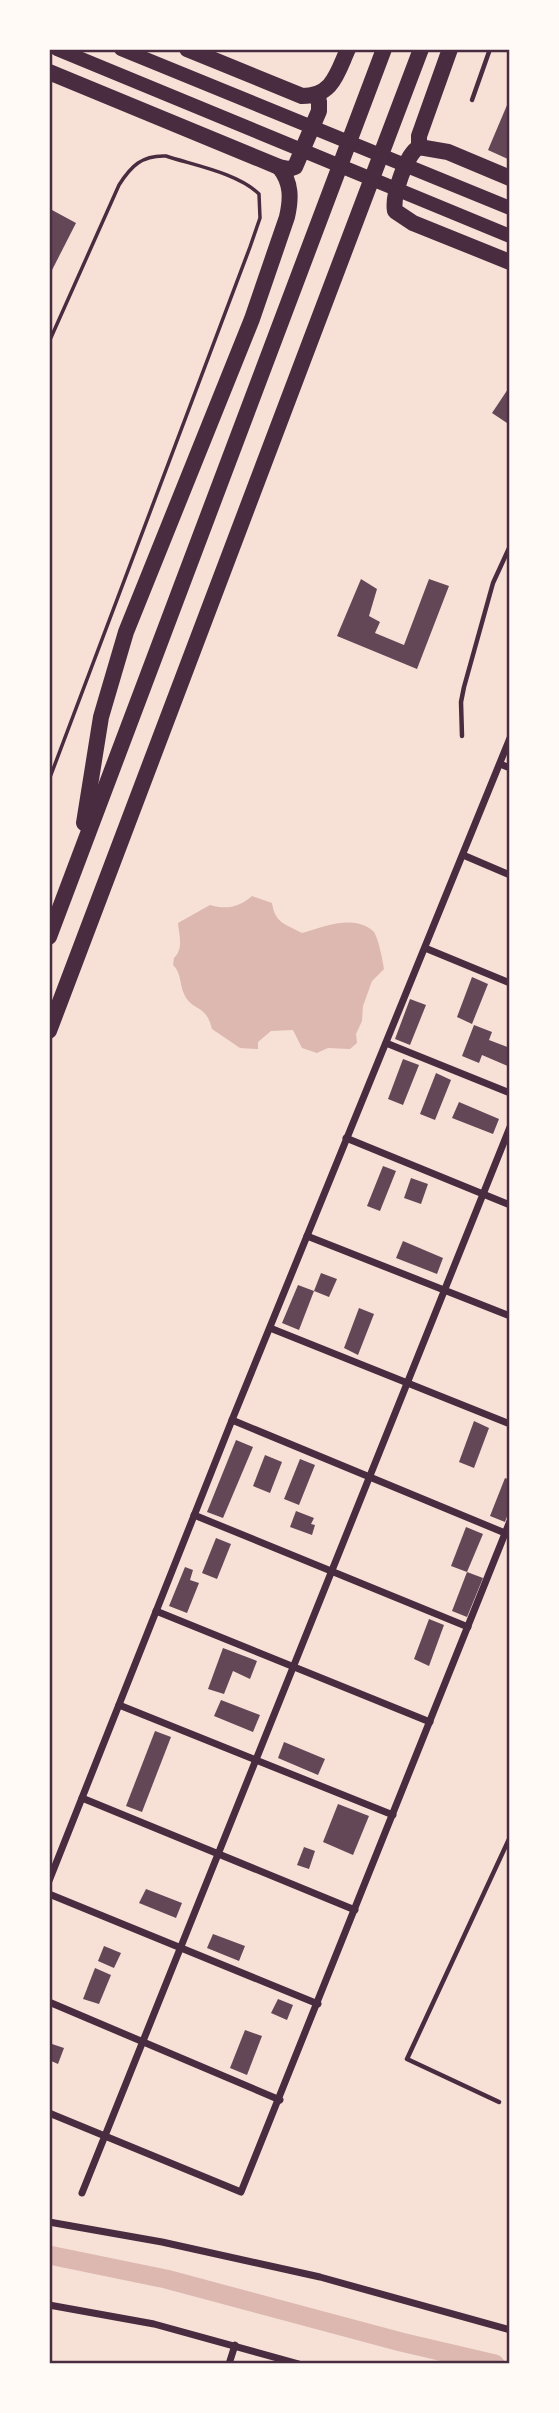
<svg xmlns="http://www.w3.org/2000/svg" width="559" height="2413" viewBox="0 0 559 2413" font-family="'Golos Text',sans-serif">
<rect width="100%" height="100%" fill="#f7e1d7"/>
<!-- water -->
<path fill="#dcb8b0" d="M252 896 272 903C275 923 285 924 302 933 324 927 353 914 373 931 378 935 383 962 384 969L372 981 363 1006 362 1021 356 1034 357 1043 350 1049 328 1048 317 1053 302 1048 293 1030 271 1031 258 1042V1049L240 1048 212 1029C206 1004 194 1012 185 996 179 985 182 973 173 965L174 958C184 948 179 936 178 923L210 905C227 910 239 907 252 896Z"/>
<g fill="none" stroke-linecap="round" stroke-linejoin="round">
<!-- canal -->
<path stroke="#dcb8b0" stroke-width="19" d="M49 2255 166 2279 401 2342 495 2364"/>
</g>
<!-- building -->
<g fill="#644757">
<path d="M510 98V160L488 150Z"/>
<path d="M52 210 76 223 49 276V217Z"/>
<path d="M510 386V425L492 413Z"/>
<path d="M361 579 377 589 369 616 380 622 375 633 404 645 429 579 449 586 417 669 337 636Z"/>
<path d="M472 977 488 984 472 1024 457 1017Z"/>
<path d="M410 999 426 1005 410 1045 395 1039Z"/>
<path d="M474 1025 492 1032 489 1040 510 1048V1067L482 1055 479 1063 462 1056Z"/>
<path d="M403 1059 419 1065 403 1105 388 1099Z"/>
<path d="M436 1073 451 1080 435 1120 420 1114Z"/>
<path d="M459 1102 499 1119 493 1134 452 1118Z"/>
<path d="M383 1166 396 1171 380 1211 367 1206Z"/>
<path d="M411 1178 428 1184 421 1204 404 1198Z"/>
<path d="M403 1241 443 1258 437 1274 396 1258Z"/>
<path d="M321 1273 337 1279 329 1297 314 1291Z"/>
<path d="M298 1285 314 1291 299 1330 282 1323Z"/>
<path d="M359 1308 374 1314 358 1355 344 1348Z"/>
<path d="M474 1421 489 1428 474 1468 459 1462Z"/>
<path d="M236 1440 253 1447 223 1518 207 1512Z"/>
<path d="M265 1455 282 1462 270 1493 253 1486Z"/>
<path d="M300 1459 315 1465 299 1505 284 1499Z"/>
<path d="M505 1478 510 1480V1508L505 1522 490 1516Z"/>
<path d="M296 1511 314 1518 311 1524 315 1525 312 1535 290 1527Z"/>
<path d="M466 1527 483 1534 467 1572 451 1566Z"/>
<path d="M216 1538 231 1544 217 1579 202 1573Z"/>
<path d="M185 1567 193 1570 190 1580 199 1583 187 1613 169 1606Z"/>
<path d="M467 1572 483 1578 467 1617 452 1611Z"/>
<path d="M429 1619 444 1625 429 1666 414 1659Z"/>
<path d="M223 1648 257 1661 250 1679 233 1671 224 1694 208 1689Z"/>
<path d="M221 1700 260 1715 253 1732 214 1716Z"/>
<path d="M155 1731 171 1737 142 1812 126 1806Z"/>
<path d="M284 1742 325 1759 318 1775 278 1758Z"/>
<path d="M338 1804 369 1816 353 1855 323 1842Z"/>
<path d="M304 1847 315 1851 309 1869 297 1865Z"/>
<path d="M146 1889 182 1903 176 1918 139 1903Z"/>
<path d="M213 1934 245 1946 239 1961 207 1948Z"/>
<path d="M104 1946 121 1953 114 1968 98 1961Z"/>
<path d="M95 1968 111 1975 99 2004 83 1999Z"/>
<path d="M278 1999 293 2005 287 2020 271 2013Z"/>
<path d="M245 2030 262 2036 247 2075 230 2068Z"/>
<path d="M49 2043 64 2048 58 2064 49 2060Z"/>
</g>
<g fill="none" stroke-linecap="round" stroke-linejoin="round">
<!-- path -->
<path stroke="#4a2c40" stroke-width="3.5" d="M49 342 119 185C131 166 142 155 166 156 193 165 238 173 259 194L260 218 250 247 49 780"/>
<!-- service -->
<g stroke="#4a2c40" stroke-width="4.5">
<path d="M472 100 490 49"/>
<path d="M462 736 461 702 464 687 493 583 510 546"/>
<path d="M499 2102 407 2059 510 1837"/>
</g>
<!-- minor -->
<g stroke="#4a2c40" stroke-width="7">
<path d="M500 764 510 768"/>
<path d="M463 855 510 875"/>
<path d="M425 948 510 983"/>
<path d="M386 1043 510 1093"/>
<path d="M346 1138 510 1205"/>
<path d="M307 1236 510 1316"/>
<path d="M270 1328 510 1424"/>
<path d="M232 1420 505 1533"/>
<path d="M194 1515 468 1627"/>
<path d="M156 1611 430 1722"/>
<path d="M119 1705 393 1815"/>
<path d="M82 1798 355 1910"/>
<path d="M49 1881 232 1420 510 738"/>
<path d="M49 1894 318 2004"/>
<path d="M49 2002 280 2100"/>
<path d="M49 2113 241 2192 510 1521"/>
<path d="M82 2193 510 1127"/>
<path d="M49 2222 162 2242 320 2277 510 2330"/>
<path d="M49 2305 154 2324 299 2364"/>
<path d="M229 2364 235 2345"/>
</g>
<!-- primary -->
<g stroke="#4a2c40" stroke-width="14">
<path d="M57 49 510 236"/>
<path d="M121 49 510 208"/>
</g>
<!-- motorway -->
<g stroke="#4a2c40" stroke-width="16">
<path d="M187 49 302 96C333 96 337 73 348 49"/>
<path d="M49 72 279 167 289 169 295 167 319 111V101L315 96"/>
<path d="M419 147V136L450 49"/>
<path d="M510 178 448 152 419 147C406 154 392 196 395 211L413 223 510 262"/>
<path d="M84 823 101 717 126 632 252 319 287 217C291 199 292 183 279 167"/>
<path d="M49 937 384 49"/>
<path d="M49 1031 421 49"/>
</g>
</g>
<!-- border -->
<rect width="559" height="2413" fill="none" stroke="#fffaf5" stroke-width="102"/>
<rect x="51" y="51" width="457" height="2311" fill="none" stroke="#4a2c40" stroke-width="2.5"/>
</svg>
